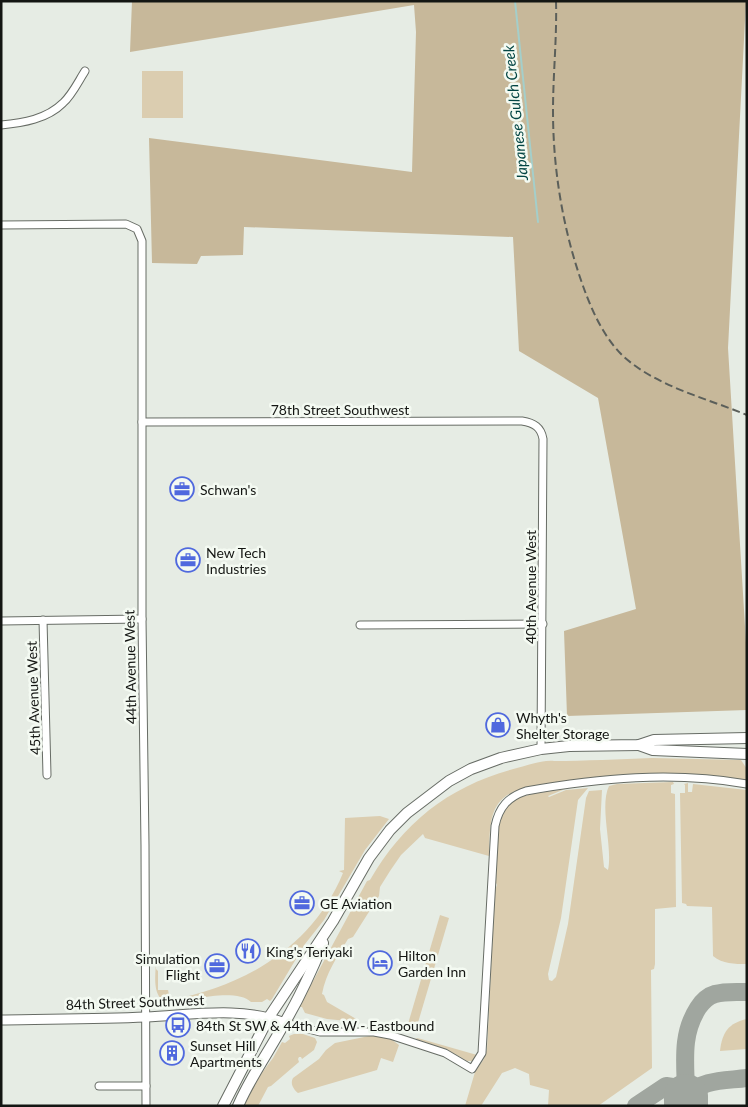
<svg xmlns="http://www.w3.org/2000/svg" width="748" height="1107" viewBox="0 0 748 1107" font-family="Lato,sans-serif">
<rect width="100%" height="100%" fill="#e6ece4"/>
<!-- green -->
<g fill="#dbcdb0">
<rect x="142" y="71" width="41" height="47"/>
<path d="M652 758 741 760 747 769V780C681 769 614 772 549 784 532 787 509 788 498 804 488 818 490 840 489 856L425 838 423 834 401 855 390 871 380 887 379 896 353 937 348 939C337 957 326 973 322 994L324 995 327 1002 358 1020V1022L327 1019 305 1013 302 1007H299L367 881 370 880C404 821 451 785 517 768 529 765 542 760 554 761 584 761 620 759 652 758Z"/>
<path d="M673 782 674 784 671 785V793L675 794 676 907 655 909V964L654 969 651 970 652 1068 598 1106H548L549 1090 530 1085 529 1074 515 1068 502 1073 481 1106H465L475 1072 484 1059 487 1049 495 890 497 885 496 883C497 857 491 810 519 798 534 792 550 792 565 789L548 796 549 797 566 790 588 788 578 800 561 918 548 974 549 980 552 981 556 977 568 924 586 798 589 791 602 790 600 829 604 867 608 870C613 847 599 807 609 786L617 784Z"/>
<path d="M688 783V792H692L693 784 747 790V964C734 964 723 964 713 956L712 907 687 906 686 904 682 903 680 793H685V785L684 784Z"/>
<path d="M380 816 389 819 365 850 324 920 305 944 272 999 270 1001 267 999 262 1002H251C236 988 190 1000 171 1003 150 1001 156 974 156 959V969L158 971V990H168L170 1000C246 986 313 946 343 873L339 871 344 870 345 818Z"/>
<path d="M440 915 449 918 417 1026 408 1024Z"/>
<path d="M747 1019V1049L720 1051C722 1033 728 1023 747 1019Z"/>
<path d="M294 1034H303L315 1038 317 1042 314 1050 302 1059 301 1057H299L298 1059 299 1062 271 1086 268 1087 258 1106H244L258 1078 273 1058 282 1042 285 1043 290 1039 289 1036Z"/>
<path d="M374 1035 391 1039 399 1045 393 1062 381 1058 377 1070 298 1093C293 1089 290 1083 293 1078L319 1059 326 1050 335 1043Z"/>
<path d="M417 1038 421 1039 477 1055 473 1061H467L448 1050 416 1039Z"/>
</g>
<!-- forest -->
<path fill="#c7b89a" d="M132 1H746L728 348 747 659V710L567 716 564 631 636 609 598 398 519 351 513 237 244 227 243 255 201 256 197 264 152 263 149 138 412 172 416 32 414 5 130 52Z"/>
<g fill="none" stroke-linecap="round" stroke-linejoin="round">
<!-- stream -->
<path stroke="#a4cfcb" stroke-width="2" d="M515 1 538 222"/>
<!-- taxiway -->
<g stroke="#a0a69f" stroke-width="18">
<path d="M686 1096C686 1065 680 1036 698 1008 702 1002 708 996 715 994 725 991 737 992 747 992"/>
<path d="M686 1096C703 1079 724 1081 747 1078"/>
<path d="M636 1106 666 1086 679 1088 686 1096"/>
</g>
<!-- runway -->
<path stroke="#a0a69f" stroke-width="44" d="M686 1096V1106"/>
<!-- minor casing -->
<g stroke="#676c65" stroke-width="9">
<g id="minor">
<path d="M1 125C23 123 47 119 63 103 72 95 78 82 85 71"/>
<path d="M1 225 126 224 137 229 142 241V619L145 845 146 1106"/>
<path d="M142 422 522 421C534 423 541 427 543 439L541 749"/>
<path d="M43 620 47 775"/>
<path d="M1 621 142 619"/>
<path d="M360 625 543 624"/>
<path d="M285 1023 320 1032H374L390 1035 445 1053 472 1069 482 1053 495 826C499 807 508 797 526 791 599 778 672 771 747 784"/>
<path d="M99 1086H146"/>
</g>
</g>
<!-- major casing -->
<g stroke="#676c65" stroke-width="11">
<path id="major" d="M1 1020C49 1019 98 1019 146 1017 193 1015 240 1006 285 1023"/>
</g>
<!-- highway casing -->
<g stroke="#676c65" stroke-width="12">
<g id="highway">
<path d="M639 745 653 750 747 754"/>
<path d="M223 1106 269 1017 333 921 369 858 390 830 407 813 449 781 471 769 501 758 541 749 569 746 639 745 654 740 747 738"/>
<path d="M238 1106C251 1076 270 1050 285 1022 300 997 312 970 323 943"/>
</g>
</g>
<!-- minor -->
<use href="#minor" stroke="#fff" stroke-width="7"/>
<!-- major -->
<use href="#major" stroke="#fff" stroke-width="9"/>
<!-- highway -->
<use href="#highway" stroke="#fff" stroke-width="10"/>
<!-- rail -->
<path stroke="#5b5f5a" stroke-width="2" stroke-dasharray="8 4" stroke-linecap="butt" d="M556 1C557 38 553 74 553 111 553 170 563 230 583 286 592 311 604 338 624 357 658 387 706 398 747 415"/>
</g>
<!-- icons -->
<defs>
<g id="office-ring" transform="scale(1.25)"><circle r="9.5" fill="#f4faf2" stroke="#5069de" stroke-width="1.5"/><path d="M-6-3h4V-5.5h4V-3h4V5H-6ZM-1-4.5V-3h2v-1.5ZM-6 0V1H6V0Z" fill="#5069de"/></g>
<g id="shop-ring" transform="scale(1.25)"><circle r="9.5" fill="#f4faf2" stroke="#5069de" stroke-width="1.5"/><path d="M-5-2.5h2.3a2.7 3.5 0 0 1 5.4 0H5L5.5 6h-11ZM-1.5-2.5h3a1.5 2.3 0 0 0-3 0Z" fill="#5069de"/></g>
<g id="restaurant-ring" transform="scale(1.25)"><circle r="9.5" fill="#f4faf2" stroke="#5069de" stroke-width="1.5"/><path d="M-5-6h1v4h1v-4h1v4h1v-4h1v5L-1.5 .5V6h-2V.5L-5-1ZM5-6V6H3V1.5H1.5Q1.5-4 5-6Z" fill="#5069de"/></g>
<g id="hotel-ring" transform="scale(1.25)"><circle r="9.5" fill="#f4faf2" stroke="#5069de" stroke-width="1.5"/><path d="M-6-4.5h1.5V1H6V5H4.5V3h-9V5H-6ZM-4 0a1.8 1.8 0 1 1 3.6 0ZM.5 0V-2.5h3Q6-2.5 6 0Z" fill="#5069de"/></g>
<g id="bus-ring" transform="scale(1.25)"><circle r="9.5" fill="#f4faf2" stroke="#5069de" stroke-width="1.5"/><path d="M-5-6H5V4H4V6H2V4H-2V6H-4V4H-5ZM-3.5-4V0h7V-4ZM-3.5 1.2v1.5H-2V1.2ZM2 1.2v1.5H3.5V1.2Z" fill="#5069de"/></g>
<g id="building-ring" transform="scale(1.25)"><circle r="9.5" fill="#f4faf2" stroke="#5069de" stroke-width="1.5"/><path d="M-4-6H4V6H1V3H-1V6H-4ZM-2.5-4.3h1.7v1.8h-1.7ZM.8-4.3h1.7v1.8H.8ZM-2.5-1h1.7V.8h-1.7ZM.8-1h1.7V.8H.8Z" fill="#5069de"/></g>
</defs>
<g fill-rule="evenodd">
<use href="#office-ring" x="182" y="489"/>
<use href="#office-ring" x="188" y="560"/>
<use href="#shop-ring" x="498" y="725"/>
<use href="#office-ring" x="302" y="903"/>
<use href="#restaurant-ring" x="248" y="951"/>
<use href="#hotel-ring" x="380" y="963"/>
<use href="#office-ring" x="217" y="966"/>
<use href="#bus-ring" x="178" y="1025"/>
<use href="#building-ring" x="172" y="1053"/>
</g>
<g text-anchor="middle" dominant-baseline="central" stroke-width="5" stroke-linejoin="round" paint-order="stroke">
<!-- street labels -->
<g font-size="14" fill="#141613" stroke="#f4faf2">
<text x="340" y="409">78th Street Southwest</text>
<text transform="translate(530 587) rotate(-90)">40th Avenue West</text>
<text transform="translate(130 667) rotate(-91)">44th Avenue West</text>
<text transform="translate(33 698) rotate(-92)">45th Avenue West</text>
<text transform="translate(135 1002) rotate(-2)">84th Street Southwest</text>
</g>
<!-- poi labels -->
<g font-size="14" fill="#141613" stroke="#f4faf2" text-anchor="start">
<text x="200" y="489">Schwan's</text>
<text x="206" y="552">New Tech<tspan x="206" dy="16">Industries</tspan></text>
<text x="516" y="717">Whyth's<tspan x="516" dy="16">Shelter Storage</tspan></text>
<text x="320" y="903">GE Aviation</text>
<text x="266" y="951">King's Teriyaki</text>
<text x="398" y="955">Hilton<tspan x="398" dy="16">Garden Inn</tspan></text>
<text x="200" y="958" text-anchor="end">Simulation<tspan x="200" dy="16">Flight</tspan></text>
<text x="196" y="1025">84th St SW &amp; 44th Ave W - Eastbound</text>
<text x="190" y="1045">Sunset Hill<tspan x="190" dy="16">Apartments</tspan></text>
</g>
<!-- water labels -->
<g font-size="15" font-style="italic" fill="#034543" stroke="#f4faf2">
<text transform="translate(515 113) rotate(-96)">Japanese Gulch Creek</text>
</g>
</g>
<!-- border -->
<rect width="748" height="1107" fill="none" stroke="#141613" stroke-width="5"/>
</svg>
